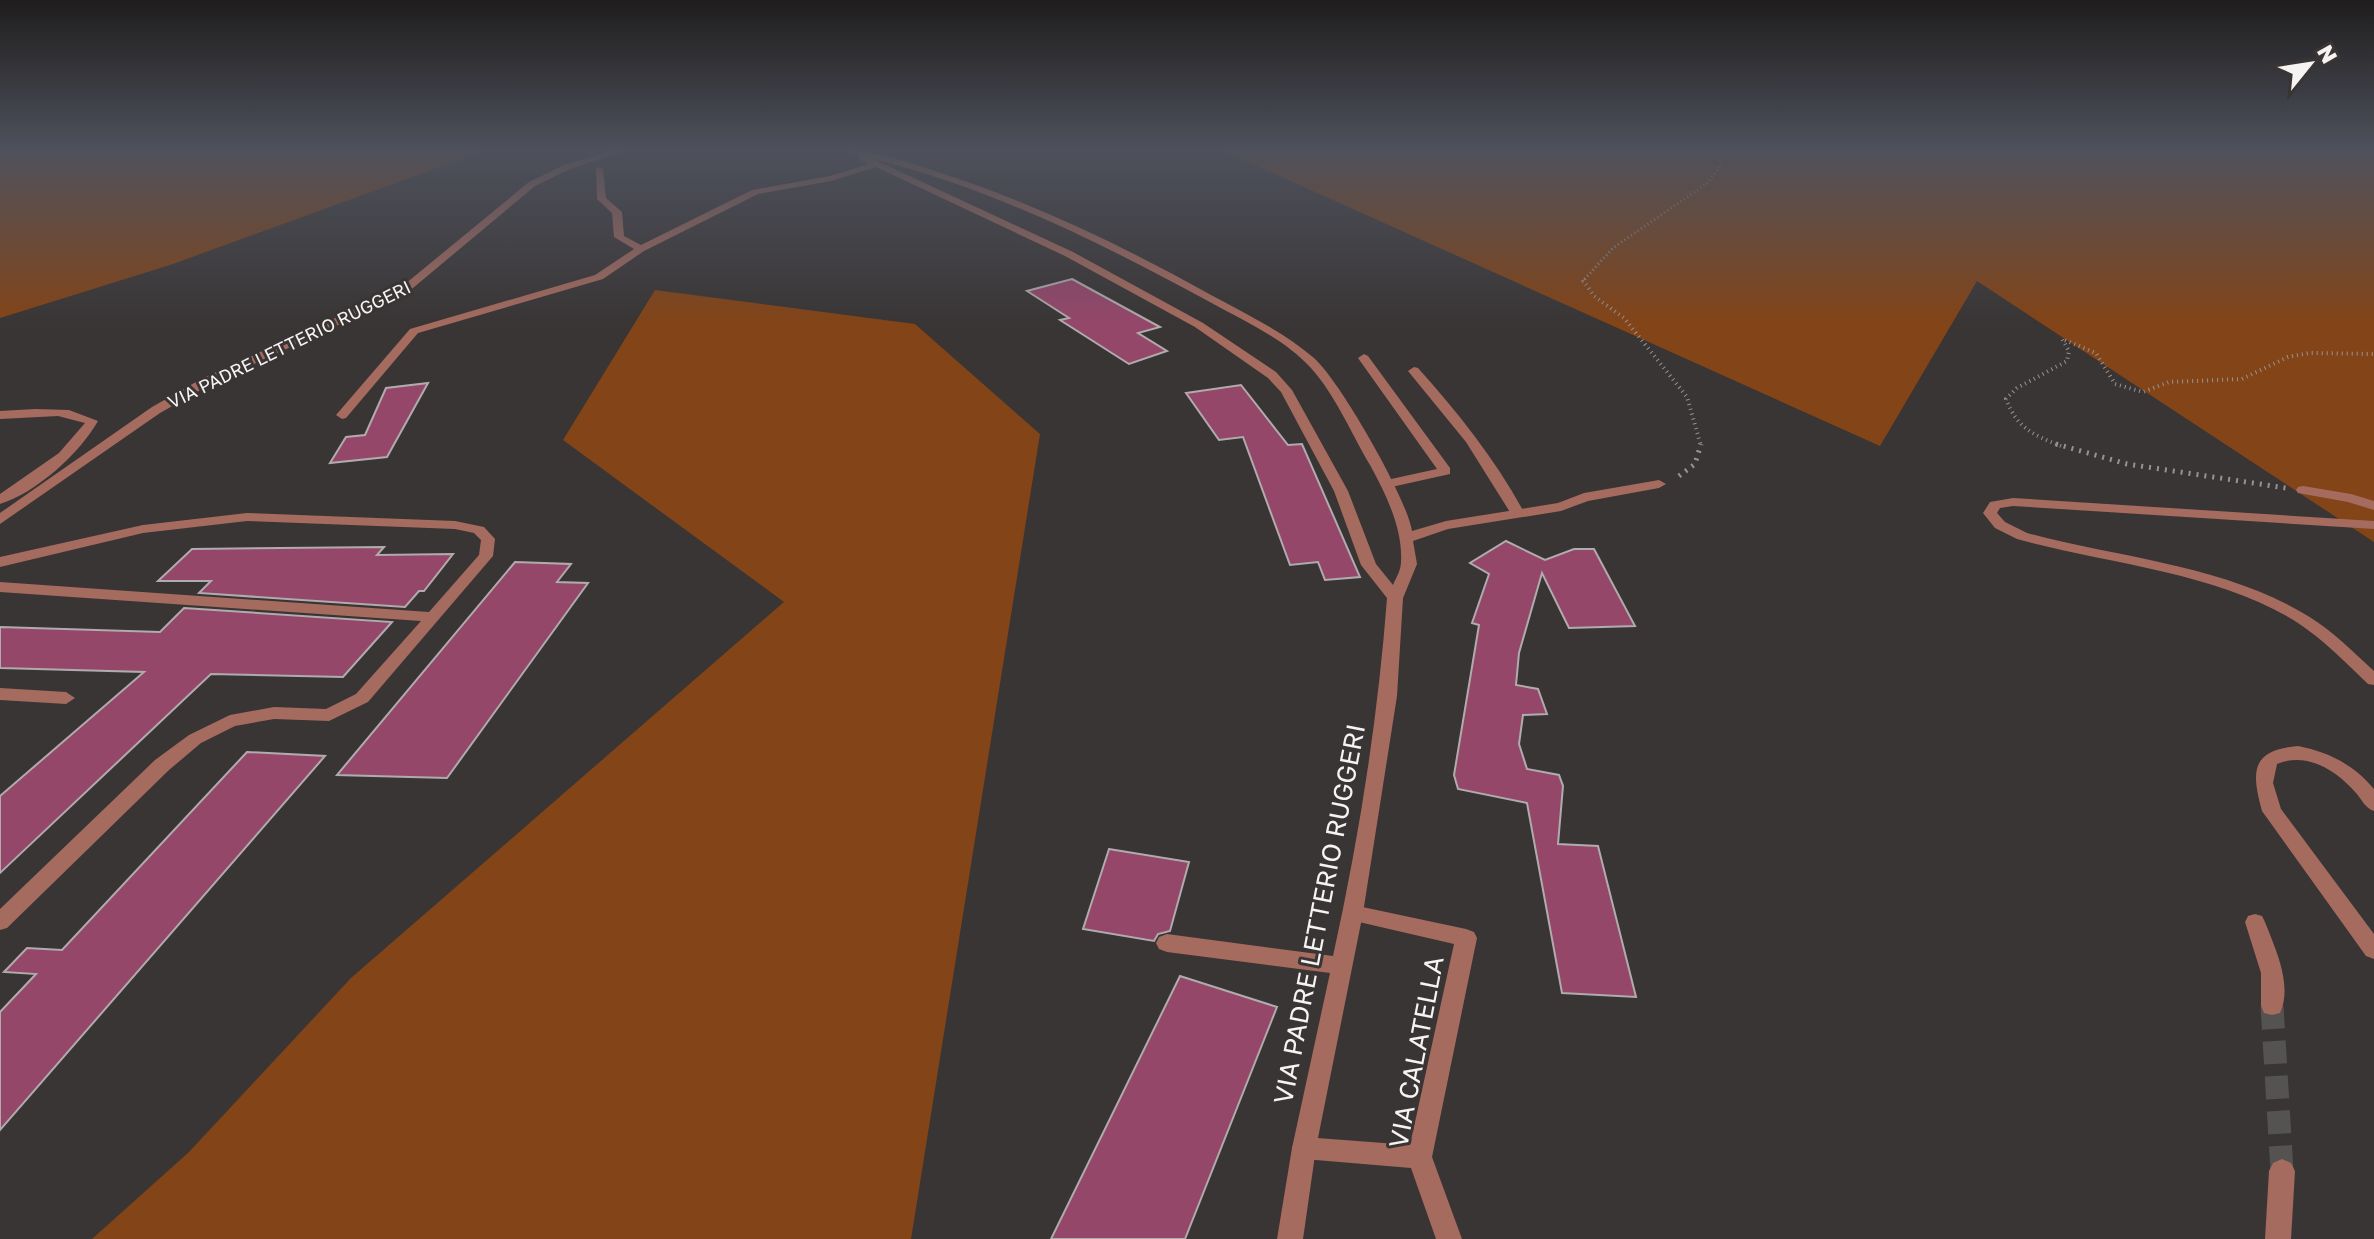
<svg xmlns="http://www.w3.org/2000/svg" width="2374" height="1239" viewBox="0 0 2374 1239" font-family="'Golos Text',sans-serif">
<rect width="100%" height="100%" fill="#393535"/>
<!-- green -->
<g fill="#834417">
<path d="M0 151H484L173 264 0 318Z"/>
<path d="M1224 151H2374V542L1977 281 1880 446Z"/>
<path d="M655 290 915 324 1040 434 911 1239H92L189 1152 351 978 784 602 563 440Z"/>
</g>
<!-- building -->
<g fill="#95476a" stroke="#b0abac" stroke-width="2">
<path d="M1072 279 1160 327 1138 333 1167 351 1129 364 1060 320 1069 318 1027 291Z"/>
<path d="M428 383 387 457 330 463 346 437 365 435 386 388Z"/>
<path d="M1241 385 1288 445 1302 444 1360 577 1325 580 1318 562 1290 565 1243 437 1219 440 1186 393Z"/>
<path d="M1506 541 1545 560 1574 549H1594L1635 626 1569 628 1542 573 1519 653 1516 685 1538 689 1547 714 1523 715 1519 744 1527 769 1559 775 1563 786 1558 844 1598 846 1636 997 1562 993 1527 803 1458 789 1454 775 1479 625 1472 623 1489 574 1470 563Z"/>
<path d="M384 547 377 555 453 554 424 591H419L405 607 199 593 211 581H158L192 549Z"/>
<path d="M515 562 571 564 557 582 588 583 447 778 337 775Z"/>
<path d="M184 608 392 622 343 677 211 674 0 873V796L144 672 0 668V627L160 632Z"/>
<path d="M247 752 325 756 0 1130V1012L36 974 4 972 27 948 62 950Z"/>
<path d="M1109 849 1189 862 1170 931 1158 934 1154 941 1083 929Z"/>
<path d="M1180 976 1277 1007 1185 1239H1051Z"/>
</g>
<g fill="none" stroke-linecap="round" stroke-linejoin="round">
<!-- pedestrian-tunnel -->
<path stroke="#555252" stroke-width="23" stroke-dasharray="23 12" stroke-linecap="butt" d="M2272 1006 2282 1171"/>
<!-- path-far2 -->
<path stroke="#979393" stroke-width="3" stroke-dasharray="1 3" stroke-linecap="butt" d="M1582 282 1613 248 1709 182 1722 163 1711 151"/>
<!-- path-far1 -->
<g stroke="#979393" stroke-width="4" stroke-dasharray="1 4" stroke-linecap="butt">
<path d="M1583 280 1594 296 1624 318 1687 397 1701 446"/>
<path d="M2061 446C2033 435 2017 428 2006 399L2017 388 2067 361 2069 351 2062 339 2096 353 2115 384 2143 392 2169 382 2242 379 2288 357 2309 353 2374 354"/>
</g>
<!-- path -->
<g stroke="#979393" stroke-width="5" stroke-dasharray="2 6" stroke-linecap="butt">
<path d="M2056 444 2127 464 2286 488"/>
<path d="M1679 476 1695 464 1701 444"/>
</g>
<!-- pedestrian -->
<g fill="#a56b5f" fill-rule="evenodd">
<path d="M1364 354 1368 356 1450 468V474L1387 488 1382 487 1380 484 1382 481 1437 469 1358 358Z"/>
<path d="M1414 367 1418 368C1459 414 1496 460 1525 514L1523 517H1513L1466 442 1408 371Z"/>
<path d="M1353 905 1466 929 1474 932 1477 938 1432 1157 1462 1239H1436L1411 1168 1304 1159 1295 1156 1292 1148 1295 1140 1304 1137 1410 1145 1454 944 1346 919 1343 913 1346 907Z"/>
<path d="M2255 914 2262 916 2265 922C2275 948 2293 985 2280 1013L2272 1015 2264 1013 2261 1006V973L2245 922 2248 916Z"/>
<path d="M2282 1159 2291 1163 2295 1171 2291 1239H2265L2269 1171 2273 1163Z"/>
</g>
<!-- minor -->
<g fill="#a56b5f" fill-rule="evenodd">
<path d="M611 151H624L570 169 535 186 407 293 211 384 160 413 0 524V513L152 407 203 378 399 289 529 182 564 165Z"/>
<path d="M847 151C877 151 907 162 935 171 1032 202 1123 246 1211 295 1246 314 1284 332 1314 358 1340 381 1407 498 1412 531L1446 521 1558 503 1584 493 1659 480 1666 484 1659 488 1588 501 1561 511 1448 529 1413 541 1417 564 1403 598 1397 696 1363 913 1316 1148 1303 1239H1277L1292 1148 1330 973 1167 952 1159 949 1156 943 1159 937 1167 934 1333 956C1359 838 1378 718 1387 598L1361 565 1334 491 1281 392 1268 378 1195 327 1065 256 876 167 831 181 758 194 644 251 603 279 418 333 346 418 342 419 336 415 410 329 595 275 634 249 614 237 612 213 597 199 596 167 603 169 606 198 622 212 624 236 641 245 752 190 830 176 869 164 859 159V155ZM873 159C991 188 1101 243 1208 301 1242 320 1283 338 1310 367 1335 394 1351 433 1370 465 1386 494 1403 529 1401 562 1401 570 1396 578 1393 585L1376 564 1348 491 1292 390 1276 372 1203 323 1073 252Z"/>
<path d="M35 409 69 410 98 421C80 453 36 493 0 504V494L59 453 85 423 58 416 0 419V411Z"/>
<path d="M2303 486 2351 494 2374 501V510L2348 502 2298 493 2296 490 2298 487Z"/>
<path d="M2013 498 2374 521V529L2013 506 2000 508 1997 513 2005 522 2027 533C2119 558 2225 565 2308 616 2333 631 2353 652 2374 671V685L2368 684C2346 663 2324 640 2298 623 2219 572 2107 564 2017 539L1995 528 1983 513 1990 502Z"/>
<path d="M247 513 455 521 484 527 495 539 493 556 368 702 329 721 274 719 235 726 201 743 169 770 7 928 0 930V909L155 760 189 735 230 715 274 707 326 709 356 694 421 621 0 592V582L429 612 479 555 481 540 474 533 455 529 247 521 143 533 0 567V557L143 525Z"/>
<path d="M0 688 66 692 75 698 66 704 0 700Z"/>
<path d="M2298 746C2329 752 2354 765 2374 789V811C2365 808 2363 801 2356 793 2337 771 2307 751 2277 764L2273 783 2281 809 2374 934V959L2366 956 2262 811C2251 771 2251 750 2298 746Z"/>
</g>
</g>
<!-- sky -->
<linearGradient id="sky" x2="0" y2="1"><stop stop-color="#1f1d1d"/><stop offset="0.46" stop-color="#4e515c"/><stop offset="1" stop-color="#4e515c" stop-opacity="0"/></linearGradient>
<rect width="2374" height="325" fill="url(#sky)"/>
<g text-anchor="middle" dominant-baseline="central" stroke-width="6" stroke-linejoin="round" paint-order="stroke">
<!-- far-street labels -->
<g font-size="18" fill="#f6f3f3" stroke="#393535">
<text transform="translate(289 344) rotate(-26)">VIA PADRE LETTERIO RUGGERI</text>
</g>
<!-- near-street labels -->
<g font-size="26" fill="#f6f3f3" stroke="#393535">
<text transform="translate(1319 914) rotate(-79)">VIA PADRE LETTERIO RUGGERI</text>
<text transform="translate(1416 1052) rotate(-79)">VIA CALATELLA</text>
</g>
</g>
<!-- north arrow -->
<g transform="translate(2310 64) rotate(60)" stroke="#393535" stroke-width="6" paint-order="stroke">
<path d="M0-6L14 30L0 20L-14 30Z" fill="#f6f3f3"/>
<text y="-12" font-size="22" font-weight="bold" text-anchor="middle" fill="#f6f3f3">N</text>
</g>
</svg>
